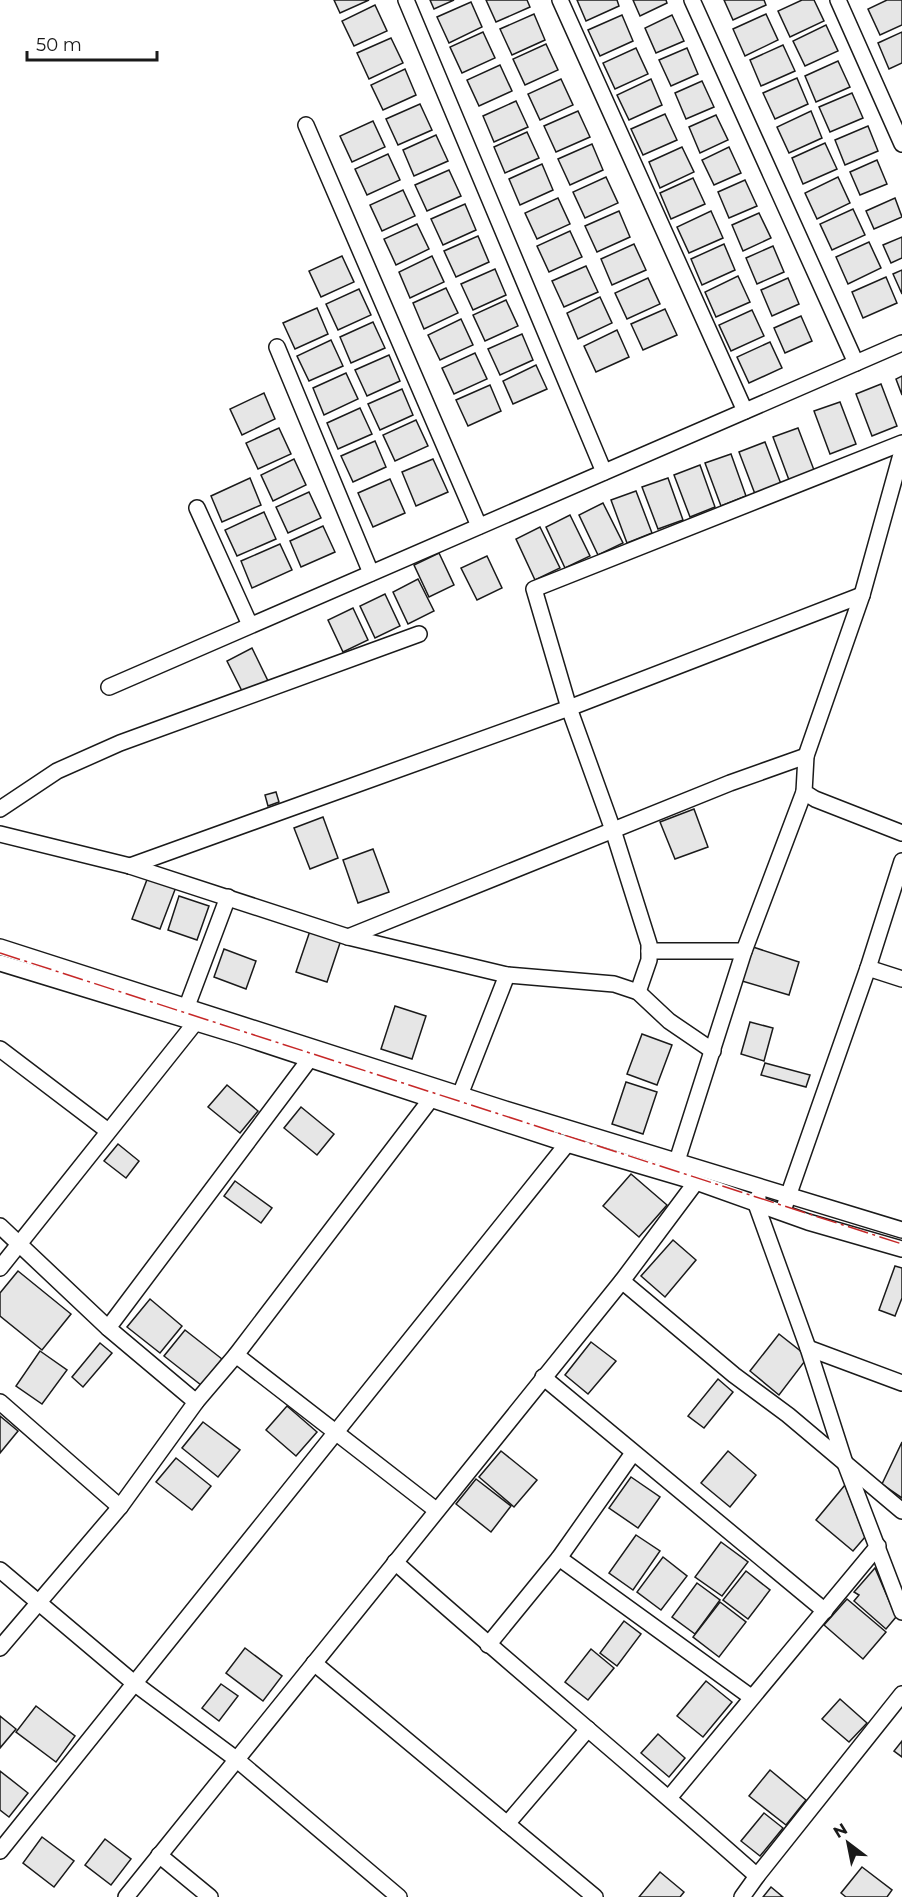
<svg xmlns="http://www.w3.org/2000/svg" width="902" height="1897" viewBox="0 0 902 1897" font-family="Montserrat,sans-serif">
<rect width="100%" height="100%" fill="#fff"/>
<!-- building -->
<g fill="#e6e6e6" stroke="#1a1a1a" stroke-width="1.5">
<path d="M334 0H369L340 13Z"/>
<path d="M430 0H454L434 9Z"/>
<path d="M486 0H527L530 7 496 22Z"/>
<path d="M577 0H617L619 6 586 21Z"/>
<path d="M633 0H666L667 3 640 16Z"/>
<path d="M724 0H764L766 5 733 20Z"/>
<path d="M802 0H814L824 21 790 37 778 11Z"/>
<path d="M887 0H902V25L880 35 868 9Z"/>
<path d="M471 2 482 27 449 43 437 17Z"/>
<path d="M375 5 387 31 354 46 342 21Z"/>
<path d="M534 14 545 40 512 55 500 29Z"/>
<path d="M766 14 778 40 745 56 733 29Z"/>
<path d="M622 15 633 41 600 56 588 30Z"/>
<path d="M672 15 684 41 656 53 645 28Z"/>
<path d="M826 25 838 51 805 66 793 41Z"/>
<path d="M483 32 495 58 462 73 450 47Z"/>
<path d="M902 32V63L889 69 878 43Z"/>
<path d="M391 38 403 63 369 79 357 53Z"/>
<path d="M546 44 558 70 525 85 513 59Z"/>
<path d="M783 45 795 71 761 86 750 60Z"/>
<path d="M636 48 648 74 615 89 603 63Z"/>
<path d="M687 48 698 74 671 86 659 60Z"/>
<path d="M838 61 850 87 816 102 805 76Z"/>
<path d="M500 65 512 91 479 106 467 80Z"/>
<path d="M405 69 416 95 383 110 371 85Z"/>
<path d="M797 78 808 104 775 119 763 93Z"/>
<path d="M561 79 573 105 540 120 528 94Z"/>
<path d="M651 79 662 105 629 120 617 95Z"/>
<path d="M702 81 714 107 686 119 675 93Z"/>
<path d="M852 93 863 118 830 132 819 107Z"/>
<path d="M516 101 528 127 494 142 483 116Z"/>
<path d="M420 104 432 130 398 145 386 119Z"/>
<path d="M578 111 590 137 556 152 544 126Z"/>
<path d="M811 111 822 138 789 153 777 127Z"/>
<path d="M665 114 677 140 643 155 631 129Z"/>
<path d="M716 115 728 140 700 153 689 127Z"/>
<path d="M373 121 385 147 352 162 340 136Z"/>
<path d="M868 126 878 151 845 165 835 140Z"/>
<path d="M527 132 539 158 505 173 494 147Z"/>
<path d="M436 135 448 161 414 176 403 150Z"/>
<path d="M825 143 837 169 803 184 792 158Z"/>
<path d="M592 144 603 170 570 185 558 159Z"/>
<path d="M682 147 694 172 660 188 649 162Z"/>
<path d="M729 147 741 173 714 185 702 160Z"/>
<path d="M388 154 400 180 367 195 355 169Z"/>
<path d="M877 160 887 184 860 195 850 172Z"/>
<path d="M542 164 553 190 520 205 509 179Z"/>
<path d="M449 170 461 196 427 211 415 185Z"/>
<path d="M606 177 618 203 585 218 573 192Z"/>
<path d="M838 177 850 203 817 219 805 193Z"/>
<path d="M693 178 705 204 671 219 660 193Z"/>
<path d="M745 180 757 206 729 218 718 192Z"/>
<path d="M403 190 415 216 382 231 370 205Z"/>
<path d="M558 198 570 224 537 239 525 213Z"/>
<path d="M895 198 902 217 874 229 866 211Z"/>
<path d="M465 204 476 230 443 245 431 219Z"/>
<path d="M853 209 865 235 832 250 820 224Z"/>
<path d="M619 211 630 237 597 252 585 226Z"/>
<path d="M711 211 723 238 689 253 677 227Z"/>
<path d="M759 213 771 238 743 251 732 225Z"/>
<path d="M417 224 429 249 396 265 384 239Z"/>
<path d="M570 231 582 257 549 272 537 246Z"/>
<path d="M478 236 489 262 456 277 444 251Z"/>
<path d="M902 237V258L891 263 883 245Z"/>
<path d="M869 242 881 268 848 284 836 257Z"/>
<path d="M634 244 646 270 612 285 601 259Z"/>
<path d="M724 244 735 270 702 285 691 259Z"/>
<path d="M773 246 784 272 757 284 746 258Z"/>
<path d="M342 256 354 282 321 297 309 271Z"/>
<path d="M432 256 444 282 410 298 399 272Z"/>
<path d="M586 266 598 292 564 307 552 281Z"/>
<path d="M495 269 506 295 473 310 461 284Z"/>
<path d="M902 270V294L893 274Z"/>
<path d="M738 276 750 302 716 317 705 292Z"/>
<path d="M886 277 897 303 863 318 852 292Z"/>
<path d="M648 278 660 304 627 319 615 293Z"/>
<path d="M788 278 799 304 772 316 761 290Z"/>
<path d="M446 288 458 313 424 329 413 303Z"/>
<path d="M359 289 371 315 338 330 326 304Z"/>
<path d="M600 297 612 323 578 339 567 313Z"/>
<path d="M506 300 518 326 485 341 473 315Z"/>
<path d="M317 308 328 334 295 349 283 323Z"/>
<path d="M665 309 677 335 643 350 631 324Z"/>
<path d="M752 310 764 336 731 351 719 325Z"/>
<path d="M801 316 812 341 785 353 774 328Z"/>
<path d="M461 319 473 345 440 360 428 335Z"/>
<path d="M373 322 385 348 351 363 340 337Z"/>
<path d="M617 330 629 357 596 372 584 346Z"/>
<path d="M522 334 533 360 500 375 488 349Z"/>
<path d="M331 340 343 366 309 381 297 356Z"/>
<path d="M770 342 782 368 749 383 737 357Z"/>
<path d="M475 353 487 379 454 394 442 368Z"/>
<path d="M389 355 400 381 367 396 355 370Z"/>
<path d="M536 365 547 389 513 404 503 381Z"/>
<path d="M346 373 358 399 324 415 313 388Z"/>
<path d="M902 376V395L896 379Z"/>
<path d="M881 384 897 426 872 436 856 394Z"/>
<path d="M490 385 501 411 468 426 456 400Z"/>
<path d="M402 389 413 415 380 430 368 404Z"/>
<path d="M264 393 275 419 242 435 230 409Z"/>
<path d="M840 402 856 444 830 454 814 411Z"/>
<path d="M360 408 372 434 338 449 327 423Z"/>
<path d="M416 420 428 446 395 461 383 435Z"/>
<path d="M279 428 291 454 258 469 246 443Z"/>
<path d="M798 428 814 470 789 480 773 437Z"/>
<path d="M375 441 386 467 353 482 341 456Z"/>
<path d="M765 442 781 484 755 494 739 452Z"/>
<path d="M731 454 746 496 721 506 705 463Z"/>
<path d="M294 459 306 485 273 501 261 475Z"/>
<path d="M433 459 448 492 416 506 402 472Z"/>
<path d="M700 465 715 507 690 517 674 475Z"/>
<path d="M250 478 261 505 222 522 211 496Z"/>
<path d="M668 478 683 520 658 529 642 487Z"/>
<path d="M390 479 405 513 373 527 358 493Z"/>
<path d="M636 491 652 533 627 543 611 500Z"/>
<path d="M309 492 321 518 288 533 276 507Z"/>
<path d="M603 503 623 543 598 555 579 515Z"/>
<path d="M264 512 276 539 237 556 225 530Z"/>
<path d="M570 515 590 556 565 568 546 527Z"/>
<path d="M323 526 335 552 301 567 290 541Z"/>
<path d="M540 527 560 568 535 580 516 539Z"/>
<path d="M280 544 292 570 252 588 241 561Z"/>
<path d="M439 553 454 585 429 597 414 565Z"/>
<path d="M487 556 502 588 477 600 461 568Z"/>
<path d="M418 579 434 611 408 624 393 592Z"/>
<path d="M385 594 400 626 375 638 360 606Z"/>
<path d="M353 608 368 640 343 652 328 620Z"/>
<path d="M252 648 268 681 243 693 227 661Z"/>
<path d="M276 792 279 802 268 806 265 795Z"/>
<path d="M694 809 708 847 675 859 660 822Z"/>
<path d="M323 817 338 858 310 869 294 828Z"/>
<path d="M373 849 389 892 358 903 343 860Z"/>
<path d="M148 877 176 887 160 929 132 919Z"/>
<path d="M179 896 209 906 197 940 168 930Z"/>
<path d="M311 928 342 937 327 982 296 972Z"/>
<path d="M753 947 799 962 789 995 742 981Z"/>
<path d="M224 949 256 961 246 989 214 977Z"/>
<path d="M395 1006 426 1016 412 1059 381 1049Z"/>
<path d="M750 1022 773 1028 764 1061 741 1054Z"/>
<path d="M642 1034 672 1045 657 1085 627 1074Z"/>
<path d="M765 1063 810 1075 806 1087 761 1075Z"/>
<path d="M626 1082 657 1092 643 1134 612 1124Z"/>
<path d="M227 1085 258 1111 240 1133 208 1107Z"/>
<path d="M301 1107 334 1134 317 1155 284 1128Z"/>
<path d="M118 1144 139 1161 126 1178 104 1161Z"/>
<path d="M631 1174 667 1205 639 1237 603 1206Z"/>
<path d="M235 1181 272 1208 261 1223 224 1196Z"/>
<path d="M673 1240 696 1260 665 1297 641 1276Z"/>
<path d="M895 1266 902 1268V1298L895 1316 879 1310Z"/>
<path d="M18 1271 71 1314 42 1350 0 1316V1293Z"/>
<path d="M150 1299 182 1326 160 1353 127 1327Z"/>
<path d="M185 1330 222 1359 201 1385 164 1356Z"/>
<path d="M779 1334 808 1357 779 1395 750 1371Z"/>
<path d="M591 1342 616 1361 588 1394 565 1375Z"/>
<path d="M100 1343 112 1353 83 1387 72 1377Z"/>
<path d="M40 1351 67 1370 42 1404 16 1386Z"/>
<path d="M718 1379 733 1392 704 1428 688 1416Z"/>
<path d="M287 1406 317 1432 296 1456 266 1430Z"/>
<path d="M0 1416 18 1431 0 1453Z"/>
<path d="M203 1422 240 1450 218 1477 182 1448Z"/>
<path d="M902 1442V1498L882 1484Z"/>
<path d="M501 1451 537 1480 514 1507 479 1477Z"/>
<path d="M728 1451 756 1475 730 1507 701 1483Z"/>
<path d="M176 1458 211 1486 192 1510 156 1482Z"/>
<path d="M631 1477 660 1497 638 1528 609 1508Z"/>
<path d="M476 1479 511 1506 491 1532 456 1504Z"/>
<path d="M845 1485 865 1537 853 1551 816 1520Z"/>
<path d="M636 1535 660 1551 633 1590 609 1573Z"/>
<path d="M721 1542 748 1562 722 1596 695 1577Z"/>
<path d="M663 1557 687 1576 661 1610 637 1592Z"/>
<path d="M875 1568 896 1617 886 1629 854 1601 859 1595 854 1592Z"/>
<path d="M746 1571 770 1590 748 1619 723 1600Z"/>
<path d="M697 1583 720 1600 695 1634 672 1617Z"/>
<path d="M847 1599 886 1632 863 1659 824 1625Z"/>
<path d="M720 1602 746 1622 719 1657 693 1637Z"/>
<path d="M624 1621 641 1634 617 1666 600 1653Z"/>
<path d="M245 1648 282 1676 263 1701 226 1673Z"/>
<path d="M591 1649 614 1668 588 1700 565 1682Z"/>
<path d="M706 1681 732 1702 703 1737 677 1716Z"/>
<path d="M221 1684 238 1696 219 1721 202 1708Z"/>
<path d="M840 1699 867 1723 849 1742 822 1719Z"/>
<path d="M36 1706 75 1736 56 1762 16 1732Z"/>
<path d="M0 1716 16 1729 0 1748Z"/>
<path d="M658 1734 685 1758 669 1777 641 1753Z"/>
<path d="M902 1741V1757L894 1751Z"/>
<path d="M770 1770 806 1800 786 1825 749 1796Z"/>
<path d="M0 1771 28 1793 9 1817 0 1810Z"/>
<path d="M764 1813 783 1828 760 1856 741 1841Z"/>
<path d="M42 1837 74 1861 54 1887 23 1863Z"/>
<path d="M105 1839 131 1859 111 1885 85 1865Z"/>
<path d="M862 1867 892 1890 887 1897H846L841 1893Z"/>
<path d="M660 1872 684 1892 680 1897H639Z"/>
<path d="M771 1887 783 1897H763Z"/>
</g>
<g fill="none" stroke-linecap="round" stroke-linejoin="round">
<!-- minor casing -->
<g stroke="#1a1a1a" stroke-width="18">
<g id="minor">
<path d="M406 0 604 472"/>
<path d="M560 0 745 411"/>
<path d="M692 0 856 363"/>
<path d="M838 0 902 144"/>
<path d="M306 125 479 526"/>
<path d="M277 347 371 573"/>
<path d="M902 451 862 595 806 756 804 792 815 799 902 833"/>
<path d="M197 508 250 625"/>
<path d="M109 687 902 343"/>
<path d="M0 809 57 771 120 743 419 634"/>
<path d="M0 834 130 866 348 937 507 975 614 984 638 992 669 1021 713 1051"/>
<path d="M130 866 569 708 862 595"/>
<path d="M348 937 730 783 806 756"/>
<path d="M0 947 505 1109 902 1230"/>
<path d="M649 951H744"/>
<path d="M0 963 239 1036 567 1144 696 1182 808 1222 902 1249"/>
<path d="M868 968 902 979"/>
<path d="M638 992 649 960V944L613 830 569 708 534 589 902 443"/>
<path d="M187 1006 228 897"/>
<path d="M0 1049 108 1131"/>
<path d="M460 1095 507 975"/>
<path d="M677 1161 744 951 804 792"/>
<path d="M758 1197 756 1204 808 1348 845 1463 902 1612"/>
<path d="M785 1205 868 968 902 861"/>
<path d="M0 1226 108 1328"/>
<path d="M0 1268 195 1023"/>
<path d="M622 1281 734 1375 788 1415 902 1511"/>
<path d="M808 1348 902 1383"/>
<path d="M236 1355 431 1099"/>
<path d="M543 1377 825 1611"/>
<path d="M0 1402 120 1507"/>
<path d="M196 1402 108 1328 309 1060"/>
<path d="M559 1558 751 1697"/>
<path d="M395 1562C514 1668 638 1770 757 1876L742 1897"/>
<path d="M0 1570 134 1683 236 1759 399 1897"/>
<path d="M488 1645 559 1558 633 1453"/>
<path d="M0 1648 120 1507 196 1402 236 1355 436 1510"/>
<path d="M314 1663 595 1897"/>
<path d="M669 1798 878 1546"/>
<path d="M507 1824 588 1729"/>
<path d="M0 1851 567 1144"/>
<path d="M159 1855 210 1897"/>
<path d="M757 1876 902 1694"/>
<path d="M126 1897 622 1281 696 1182"/>
</g>
</g>
<!-- minor -->
<use href="#minor" stroke="#fff" stroke-width="15"/>
<!-- power -->
<path stroke="#c62828" stroke-width="1.5" stroke-dasharray="21 4.5 3 4.5" stroke-linecap="butt" d="M0 953 902 1244"/>
</g>
<!-- north arrow -->
<g transform="translate(848 1843) rotate(328)" stroke="#ffffff" stroke-width="4.5" paint-order="stroke">
<path d="M0-4.5L10 22L0 15L-10 22Z" fill="#1a1a1a"/>
<text y="-9" font-size="16" font-weight="bold" text-anchor="middle" fill="#1a1a1a">N</text>
</g>
<!-- scale -->
<path d="M27 51v9h130v-9" fill="none" stroke="#1a1a1a" stroke-width="3"/>
<text x="36" y="51" font-size="18" fill="#1a1a1a" stroke="#ffffff" stroke-width="4.5" paint-order="stroke">50 m</text>
</svg>
